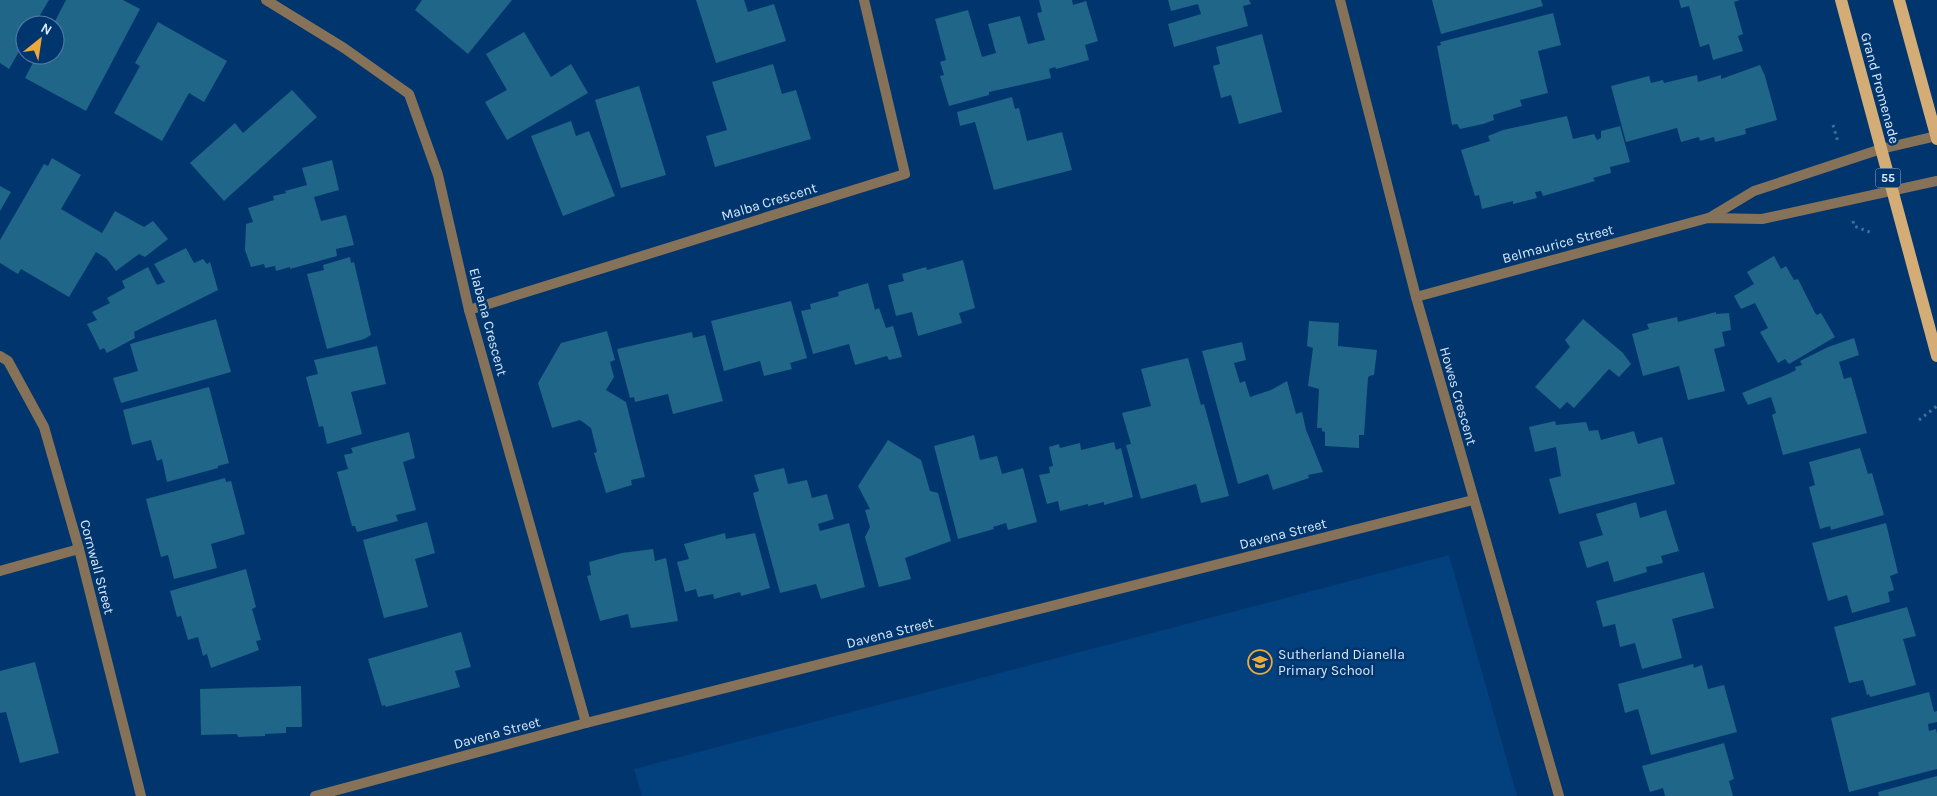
<svg xmlns="http://www.w3.org/2000/svg" width="1937" height="796" viewBox="0 0 1937 796" font-family="Karla,sans-serif">
<rect width="100%" height="100%" fill="#00366d"/>
<!-- built -->
<path fill="#02417e" d="M1449 555 1517 796H642L634 769Z"/>
<!-- building -->
<g fill="#1f6688">
<path d="M0 0H49L34 25H25V41L9 69 0 63Z"/>
<path d="M66 0H123L140 9 86 111 25 78 37 55H55V25H53Z"/>
<path d="M422 0H512L468 54 415 10Z"/>
<path d="M696 0H744L748 12 774 4 786 41 716 63Z"/>
<path d="M1039 0H1072L1073 5 1086 1 1098 41 1085 45 1089 60 1056 69 1055 67 1049 69 1051 78 989 92V95L949 106 940 76 944 75 940 62 946 60 935 19 968 10 982 57 996 53 988 24 1020 16 1028 44 1045 40 1037 13 1042 12Z"/>
<path d="M1168 0H1249L1251 4 1243 6 1248 26 1174 47 1168 24 1201 14 1198 4 1171 11Z"/>
<path d="M1432 0H1541L1543 6 1441 34Z"/>
<path d="M1679 0H1740L1734 2 1743 34 1738 36 1743 51 1713 60 1709 44 1700 47 1689 6 1681 8Z"/>
<path d="M1553 13 1561 45 1538 51 1548 93 1520 100 1522 106 1493 115 1494 120 1483 124 1460 129 1457 124 1452 125 1437 46 1441 45 1440 42Z"/>
<path d="M158 22 227 61 204 102 189 93 162 141 114 113 140 66 135 63Z"/>
<path d="M524 32 551 77 571 64 588 93 507 140 485 102 507 90 486 54Z"/>
<path d="M1262 34 1282 112 1239 124 1231 95 1221 98 1213 66 1220 64 1216 47Z"/>
<path d="M773 64 782 94 796 90 811 139 715 167 706 136 727 130 712 82Z"/>
<path d="M1760 65 1765 76 1777 120 1745 129 1746 134 1715 142 1714 137 1700 141 1699 137 1681 142 1677 128 1626 142 1611 86 1649 76 1651 83 1663 80 1664 83 1697 75 1698 82 1721 75V79Z"/>
<path d="M639 86 666 175 621 188 595 100Z"/>
<path d="M292 90 317 117 224 201 190 163 235 123 243 133Z"/>
<path d="M1012 97 1015 109 1019 108 1027 141 1062 132 1072 170 994 190 975 122 960 126 957 112Z"/>
<path d="M1567 116 1573 139 1594 134 1597 140 1601 138V131L1620 126 1630 162 1610 167 1611 173 1593 178 1595 181 1543 196 1541 191 1535 192 1537 198 1513 204V201L1482 209 1479 195 1475 196 1461 150 1490 141 1488 136 1503 130Z"/>
<path d="M571 121 576 136 589 131 615 196 563 216 531 136Z"/>
<path d="M52 158 81 175 61 209 102 233 115 211 144 227 153 221 168 239 145 257 139 254 116 271 107 259 96 252 69 297 21 269 18 274 0 263V240L44 164 48 166Z"/>
<path d="M332 160 339 190 314 197 321 221 346 215 354 245 336 249 337 256 290 269V267L276 271 275 266 265 268 264 264 251 267 245 250 246 224 253 222 248 208 274 200 273 196 286 193 285 191 307 185 302 168Z"/>
<path d="M0 186 11 192 0 211Z"/>
<path d="M186 248 194 263 203 259 207 264 210 262 218 290 134 332 135 338 107 353 104 348 100 350 87 324 97 320 92 312 110 303 107 298 125 288 122 281 148 267 157 285 165 282 154 264Z"/>
<path d="M1774 256 1781 269 1786 266 1794 280 1798 279 1815 313 1817 315 1821 313 1835 337 1789 364 1785 359 1778 363 1760 332 1768 328 1755 303 1741 309 1734 296 1754 284 1747 272Z"/>
<path d="M350 257 351 263 354 262 371 335 364 339 327 349 307 274 324 270 323 265Z"/>
<path d="M963 260 975 308 959 313 962 323 918 336 912 312 896 316 888 285 904 281 902 274 926 267 927 270Z"/>
<path d="M868 283 875 310 879 308 886 328 893 326 902 357 889 360 887 356 855 365 849 344 813 354 801 311 811 309 810 304 839 296 838 292Z"/>
<path d="M791 301 807 358 790 363 792 369 764 376 760 361 724 371 711 321Z"/>
<path d="M1716 312V314L1729 313 1731 330 1722 332 1725 346 1714 349 1725 391 1688 400 1679 366 1643 376 1632 334 1649 329 1647 324 1677 317 1678 322Z"/>
<path d="M216 319 231 372 121 403 113 378 138 371 130 344Z"/>
<path d="M1583 319 1623 353 1631 364 1619 377 1609 369 1574 408 1567 402 1560 409 1535 387 1570 347 1565 340Z"/>
<path d="M1309 321 1339 323 1338 346 1377 350 1374 375 1369 376 1368 378 1364 435H1359V448L1325 446V432L1322 431V428H1317L1319 389 1308 386 1313 348 1307 346Z"/>
<path d="M607 331 615 360 610 362 614 377 606 390 626 402 645 477 631 480 632 485 606 493 594 453 597 452 591 428 580 420 552 428 538 383 561 343Z"/>
<path d="M692 332 693 338 705 335 723 401 673 414 668 394 635 402 634 397 630 398 617 349Z"/>
<path d="M1854 338 1859 355 1839 362 1844 379 1851 377 1867 433 1783 455 1772 415 1776 413 1771 397 1748 405 1742 393 1788 374 1796 370 1795 367 1802 365 1800 361 1828 347Z"/>
<path d="M1242 342 1246 360 1234 363 1240 383 1245 381 1250 397 1271 390 1287 381 1296 414 1302 412 1306 430 1323 472 1308 475 1309 478 1273 490 1268 474 1238 484 1202 351Z"/>
<path d="M377 346 386 384 351 392 362 434 327 444 323 426 319 427 306 377 318 374 314 360Z"/>
<path d="M1188 358 1201 405 1204 404 1229 496 1201 503 1196 484 1141 499 1126 445 1131 444 1122 413 1151 406 1141 369Z"/>
<path d="M209 387 229 463 218 466V468L167 482 162 459 157 461 151 440 132 445 123 410Z"/>
<path d="M1555 421 1556 425 1586 422 1589 431 1598 430 1601 440 1634 431 1638 444 1662 437 1675 484 1559 514 1549 479 1561 476 1556 447 1535 452 1529 427Z"/>
<path d="M409 432 415 458 403 462 416 510 396 515 398 521 357 532 355 526H352L337 472 348 469 344 455 353 453 351 448Z"/>
<path d="M974 435 980 460 997 456 1002 474 1023 468 1037 522 1008 530 1006 523 993 527 994 529 958 539 934 446Z"/>
<path d="M888 440 921 460 930 491 938 493 951 541 905 558 911 579 879 587 865 537 870 527 865 510 870 509 858 486Z"/>
<path d="M1114 442 1116 450 1121 448 1133 497 1104 505V502L1088 506V504L1060 511 1058 501 1047 504 1039 475 1050 473 1049 467 1053 466 1049 447 1059 444 1060 448 1080 443 1081 450Z"/>
<path d="M1860 448 1868 474 1872 473 1884 515 1831 530 1830 526 1820 529 1809 487 1815 485 1809 462Z"/>
<path d="M784 468 788 484 807 480 812 498 827 494 834 519 818 524 820 531 849 523 865 587 821 599 816 584 780 593 753 493 759 491 754 475Z"/>
<path d="M225 478 226 482 231 481 245 534 211 544 217 568 174 579 168 555 161 557 146 499Z"/>
<path d="M1636 502 1640 518 1666 510 1679 551 1661 556 1663 563 1646 567 1647 572 1614 582 1608 561 1587 568 1579 542 1603 535 1596 514Z"/>
<path d="M427 522 435 553 415 559 428 607 384 618 363 540Z"/>
<path d="M1886 523 1898 573 1890 576 1894 590 1888 592 1890 602 1852 613 1847 595 1828 601 1812 543Z"/>
<path d="M725 533 726 539 755 533 770 588 741 596 740 592 714 599 713 594 698 597 696 589 685 592 677 562 689 559 684 544Z"/>
<path d="M653 549 655 561 666 558 678 621 631 628 628 614 600 621 587 576 591 575 589 562 622 553Z"/>
<path d="M246 569 256 607 252 609 261 640 256 641 259 650 211 668 207 654 203 656 198 637 188 640 181 616 177 617 170 591Z"/>
<path d="M1704 572 1714 608 1672 619 1682 658 1642 669 1635 643 1620 647 1615 624 1603 627 1596 601Z"/>
<path d="M1907 607 1916 636 1903 639 1916 685 1870 697 1869 694 1867 695 1863 680 1849 683 1834 627Z"/>
<path d="M461 632 471 667 455 671 460 687 386 707 385 705 382 706 368 659Z"/>
<path d="M35 662 59 753 20 763 6 712 0 713V671Z"/>
<path d="M1693 664 1694 668 1702 665 1708 689 1724 685 1737 732 1651 755 1638 709 1625 713 1618 684Z"/>
<path d="M301 686 302 727H286V733L265 734V736L238 737 237 734 201 735 200 689Z"/>
<path d="M1929 692 1934 712 1937 711V722L1928 724 1929 731 1936 729 1937 734V769L1849 792 1831 718Z"/>
<path d="M1724 743 1734 779 1729 781 1733 796H1665L1663 788 1650 792 1642 766Z"/>
<path d="M1937 776V796H1879L1878 792Z"/>
</g>
<g fill="none" stroke-linecap="round" stroke-linejoin="round">
<!-- path -->
<g stroke="#446e9a" stroke-width="3" stroke-dasharray="2.5 4" stroke-linecap="butt">
<path d="M1833 125 1838 142"/>
<path d="M1853 221 1854 226 1872 233"/>
<path d="M1919 420 1937 406"/>
</g>
<!-- street -->
<g stroke="#867258" stroke-width="10">
<path d="M266 0 344 48 409 94 438 175 469 310 586 723"/>
<path d="M1340 0 1416 297 1559 796"/>
<path d="M1709 218 1754 191 1881 149 1936 136"/>
<path d="M1416 297 1708 218 1762 219 1937 181"/>
<path d="M469 310 905 174 864 0"/>
<path d="M0 356 8 361 44 427 79 549 141 796"/>
<path d="M0 571 79 549"/>
<path d="M315 796 586 723 1473 500"/>
</g>
<!-- primary -->
<g stroke="#d4ac75" stroke-width="12">
<path d="M1841 0 1937 356"/>
<path d="M1899 0 1937 139"/>
</g>
</g>
<!-- icons -->
<defs>
<g id="school-ring" transform="scale(1.25)"><circle r="9.5" fill="#00366d" stroke="#eda83c" stroke-width="1.5"/><path d="M0-5L7-2L0 1L-7-2ZM-4 1L0 2.5L4 1V4Q0 6-4 4Z" fill="#eda83c"/></g>
</defs>
<g fill-rule="evenodd">
<use href="#school-ring" x="1260" y="662"/>
</g>
<g text-anchor="middle" dominant-baseline="central" stroke-width="5" stroke-linejoin="round" paint-order="stroke">
<!-- shield labels -->
<rect fill="#00366d" stroke="#97b3d1" stroke-width="1" x="1875.5" y="168.5" width="25" height="19" rx="4"/>
<g font-size="12" font-weight="bold" fill="#d8e8fc">
<text x="1888" y="178">55</text>
</g>
<!-- street labels -->
<g font-size="14" fill="#d8e8fc" stroke="#00366d">
<text transform="translate(1880 88) rotate(75)">Grand Promenade</text>
<text transform="translate(769 202) rotate(-17)">Malba Crescent</text>
<text transform="translate(1558 244) rotate(-15)">Belmaurice Street</text>
<text transform="translate(488 322) rotate(75)">Elabana Crescent</text>
<text transform="translate(1458 396) rotate(74)">Howes Crescent</text>
<text transform="translate(1283 534) rotate(-14)">Davena Street</text>
<text transform="translate(97 567) rotate(75)">Cornwall Street</text>
<text transform="translate(890 633) rotate(-14)">Davena Street</text>
<text transform="translate(497 733) rotate(-15)">Davena Street</text>
</g>
<!-- poi labels -->
<g font-size="14" fill="#d8e8fc" stroke="#00366d" text-anchor="start">
<text x="1278" y="654">Sutherland Dianella<tspan x="1278" dy="16">Primary School</tspan></text>
</g>
</g>
<!-- north arrow -->
<g transform="translate(40 40) rotate(30)"><circle r="24" fill="#00366d" stroke="#567da6"/>
<path d="M0-4L9 19L0 12L-9 19Z" fill="#eda83c"/>
<text y="-8" font-size="14" font-weight="bold" text-anchor="middle" fill="#d8e8fc">N</text>
</g>
</svg>
